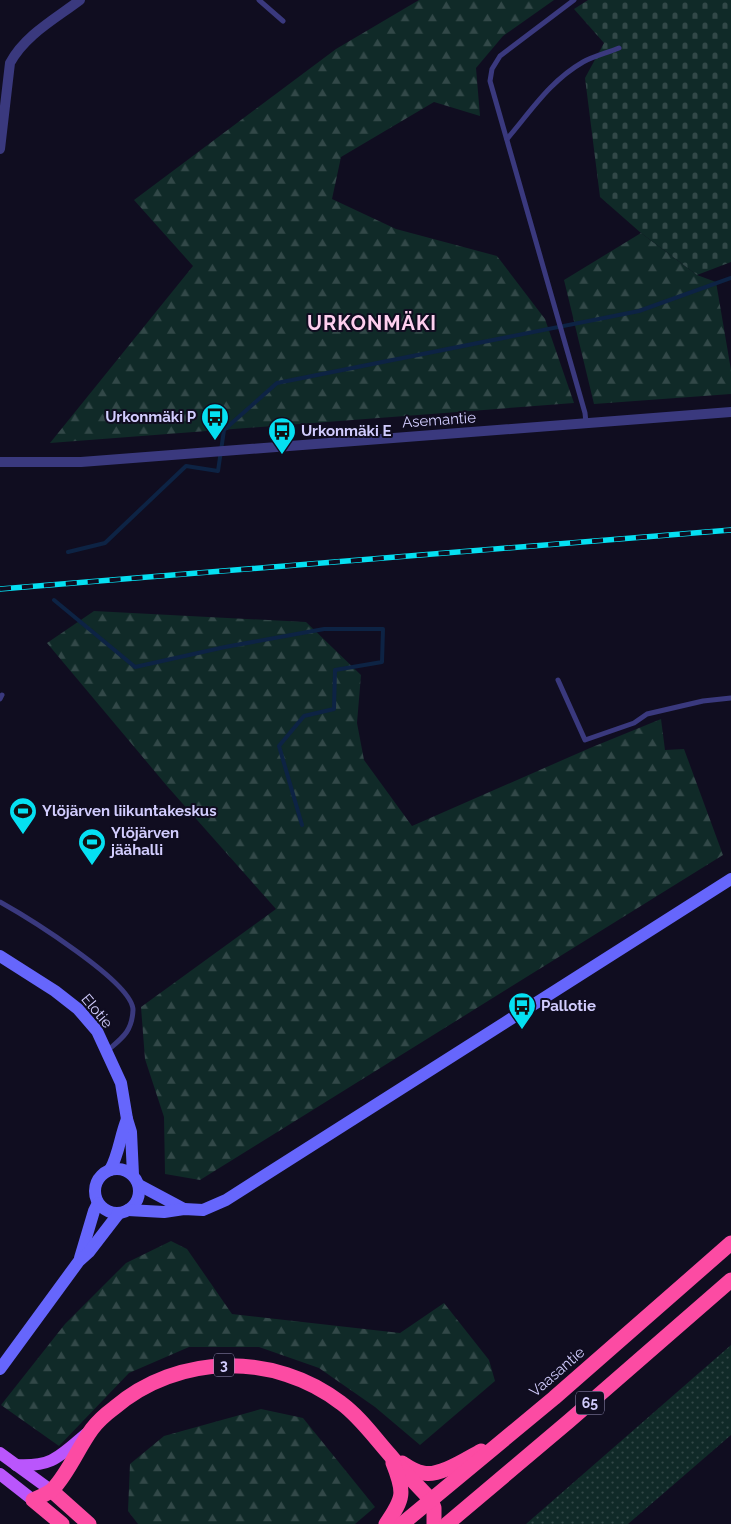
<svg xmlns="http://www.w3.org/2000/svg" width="731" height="1524" viewBox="0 0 731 1524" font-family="Raleway,sans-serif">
<defs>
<pattern id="forest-firs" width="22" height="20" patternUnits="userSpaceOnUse" patternTransform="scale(1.25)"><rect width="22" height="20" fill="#102a28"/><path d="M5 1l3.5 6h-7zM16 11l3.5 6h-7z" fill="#324848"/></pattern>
<pattern id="cemetery-stones" width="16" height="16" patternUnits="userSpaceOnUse" patternTransform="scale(1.25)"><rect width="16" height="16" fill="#102a28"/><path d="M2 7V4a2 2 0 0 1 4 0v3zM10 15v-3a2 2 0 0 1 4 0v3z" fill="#324848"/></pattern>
<pattern id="park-dots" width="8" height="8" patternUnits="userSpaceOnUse" patternTransform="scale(1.25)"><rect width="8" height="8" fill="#102a28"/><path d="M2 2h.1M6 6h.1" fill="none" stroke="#324848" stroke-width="1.8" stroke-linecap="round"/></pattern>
</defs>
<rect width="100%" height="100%" fill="#100d20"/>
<!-- forest -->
<g fill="url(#forest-firs)">
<path d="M419 0H554L503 36 476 68 480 116 434 102 341 157 332 199 396 229 497 256 545 319 574 403 50 443 193 266 134 200 336 49Z"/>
<path d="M641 233 697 275 716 282 731 370V394L594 404 564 280Z"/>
<path d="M94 611 306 622 361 675 357 723 364 760 412 826 590 748 661 719 665 750 684 749 723 855 200 1180 165 1174 164 1117 145 1059 141 1007 276 909 167 786 47 643Z"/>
<path d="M171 1241 187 1249 232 1314 400 1333 444 1303 489 1360 495 1381 420 1445 375 1407 319 1368 259 1347H189L129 1373 59 1446 1 1405 65 1324 126 1263Z"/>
<path d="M261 1409 303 1418 375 1507 355 1524H138L128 1511 130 1464 164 1436Z"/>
</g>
<!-- cemetery -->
<path fill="url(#cemetery-stones)" d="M588 0H731V262L697 275 641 233 600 197 585 78 604 43 574 9Z"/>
<!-- park -->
<path fill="url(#park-dots)" d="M731 1345V1435L628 1524H526Z"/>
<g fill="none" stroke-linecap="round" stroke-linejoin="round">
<!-- stream -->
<g stroke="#0d2344" stroke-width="4">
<path d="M68 552 105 543 186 466 218 471 224 430 277 383 639 311 731 278"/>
<path d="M54 600 135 667 225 647 324 629H383L382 662 335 670 334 709 304 716 279 746 302 825"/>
</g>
<!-- lane -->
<g stroke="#3a397e" stroke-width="5">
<path d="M259 0 283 21"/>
<path d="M574 0 500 56 492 69 490 81 585 413 586 423"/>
<path d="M507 139C531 111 550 81 583 62 594 56 607 53 619 48"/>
<path d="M558 680 585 740 634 723 647 714 703 701 731 698"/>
<path d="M0 699 2 695"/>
<path d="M0 902C25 916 133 982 133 1010 132 1032 122 1038 107 1051"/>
</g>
<!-- street -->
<g stroke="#3a397e" stroke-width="10">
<path d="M0 149 10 63C25 35 55 19 80 0"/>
<path d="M0 462H81L731 412"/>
</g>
<!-- secondary -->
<g stroke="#6666fc" stroke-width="12">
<path d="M0 956 55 991 78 1009 97 1031 121 1083 127 1119 131 1132 133 1175"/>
<circle cx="117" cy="1191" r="22"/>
<path d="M110 1170C119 1154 120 1136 127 1119"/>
<path d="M139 1185 184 1209"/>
<path d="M128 1210 164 1212 184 1209 203 1210 226 1200 731 879"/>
<path d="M80 1258 94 1211 98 1203"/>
<path d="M0 1369 79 1261 89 1252 119 1213"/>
</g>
<!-- primary -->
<g stroke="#ba56fc" stroke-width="12">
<path d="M0 1453 52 1491"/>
<path d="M16 1465C52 1467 59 1457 86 1434"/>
<path d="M0 1474 33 1500"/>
</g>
<!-- highway -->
<g stroke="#fc4ba3" stroke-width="15">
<path d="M402 1463C408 1467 415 1472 423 1473 439 1477 466 1459 481 1451"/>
<path d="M52 1491 89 1524"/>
<path d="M62 1524 33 1500C39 1497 48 1494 53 1489 69 1472 78 1448 92 1429 98 1421 106 1414 114 1408 178 1353 275 1352 341 1403 360 1417 374 1437 390 1455 403 1471 417 1485 431 1500L434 1508V1524"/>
<path d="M386 1524C404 1498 405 1493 393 1463"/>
<path d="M402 1524 554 1398 731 1243"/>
<path d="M447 1524 569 1421 731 1280"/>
</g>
<!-- rail casing -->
<g stroke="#05e0f2" stroke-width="5.5">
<path id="rail" d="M0 589 731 530"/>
</g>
<!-- rail -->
<use href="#rail" stroke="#100d20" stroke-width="4" stroke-dasharray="11" stroke-linecap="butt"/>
</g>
<!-- icons -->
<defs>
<g id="bus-pin" transform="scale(1.4375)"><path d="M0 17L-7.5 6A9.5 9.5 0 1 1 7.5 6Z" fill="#05e0f2" stroke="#100d20"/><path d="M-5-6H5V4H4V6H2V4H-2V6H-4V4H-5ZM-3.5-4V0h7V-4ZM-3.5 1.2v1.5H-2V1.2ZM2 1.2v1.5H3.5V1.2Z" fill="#111"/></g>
<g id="stadium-pin" transform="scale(1.4375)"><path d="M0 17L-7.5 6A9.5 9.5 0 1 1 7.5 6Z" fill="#05e0f2" stroke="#100d20"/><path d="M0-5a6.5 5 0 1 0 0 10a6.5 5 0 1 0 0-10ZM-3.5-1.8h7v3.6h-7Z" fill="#111"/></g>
</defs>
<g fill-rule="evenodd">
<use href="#bus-pin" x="215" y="417"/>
<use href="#bus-pin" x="282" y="431"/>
<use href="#stadium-pin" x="23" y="811"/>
<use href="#stadium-pin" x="92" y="842"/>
<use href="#bus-pin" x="522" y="1006"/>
</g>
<g text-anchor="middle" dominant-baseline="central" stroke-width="4" stroke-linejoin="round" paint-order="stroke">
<!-- shield labels -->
<g fill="#100d20" stroke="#9893bb" stroke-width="1">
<rect x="214" y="1353.5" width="20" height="23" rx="4"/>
<rect x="576" y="1391.5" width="28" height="23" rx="4"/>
</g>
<g font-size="14" font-weight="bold" fill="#d2cdfe">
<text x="224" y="1365">3</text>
<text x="590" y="1403">65</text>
</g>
<!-- poi labels -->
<g font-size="15" font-weight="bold" fill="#d2cdfe" stroke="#100d20" text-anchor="start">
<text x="196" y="417" text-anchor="end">Urkonmäki P</text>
<text x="301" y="431">Urkonmäki E</text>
<text x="42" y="811">Ylöjärven liikuntakeskus</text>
<text x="111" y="833">Ylöjärven<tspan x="111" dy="17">jäähalli</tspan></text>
<text x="541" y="1006">Pallotie</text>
</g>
<!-- street labels -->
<g font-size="15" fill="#d2cdfe" stroke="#100d20">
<text transform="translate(439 420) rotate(-4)">Asemantie</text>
<text transform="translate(97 1011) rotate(50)">Elotie</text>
<text transform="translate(557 1372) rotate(-41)">Vaasantie</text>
</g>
<!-- district labels -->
<g font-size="20" font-weight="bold" letter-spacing="1" fill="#fecfee" stroke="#100d20">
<text x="372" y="323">URKONMÄKI</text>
</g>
</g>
</svg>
